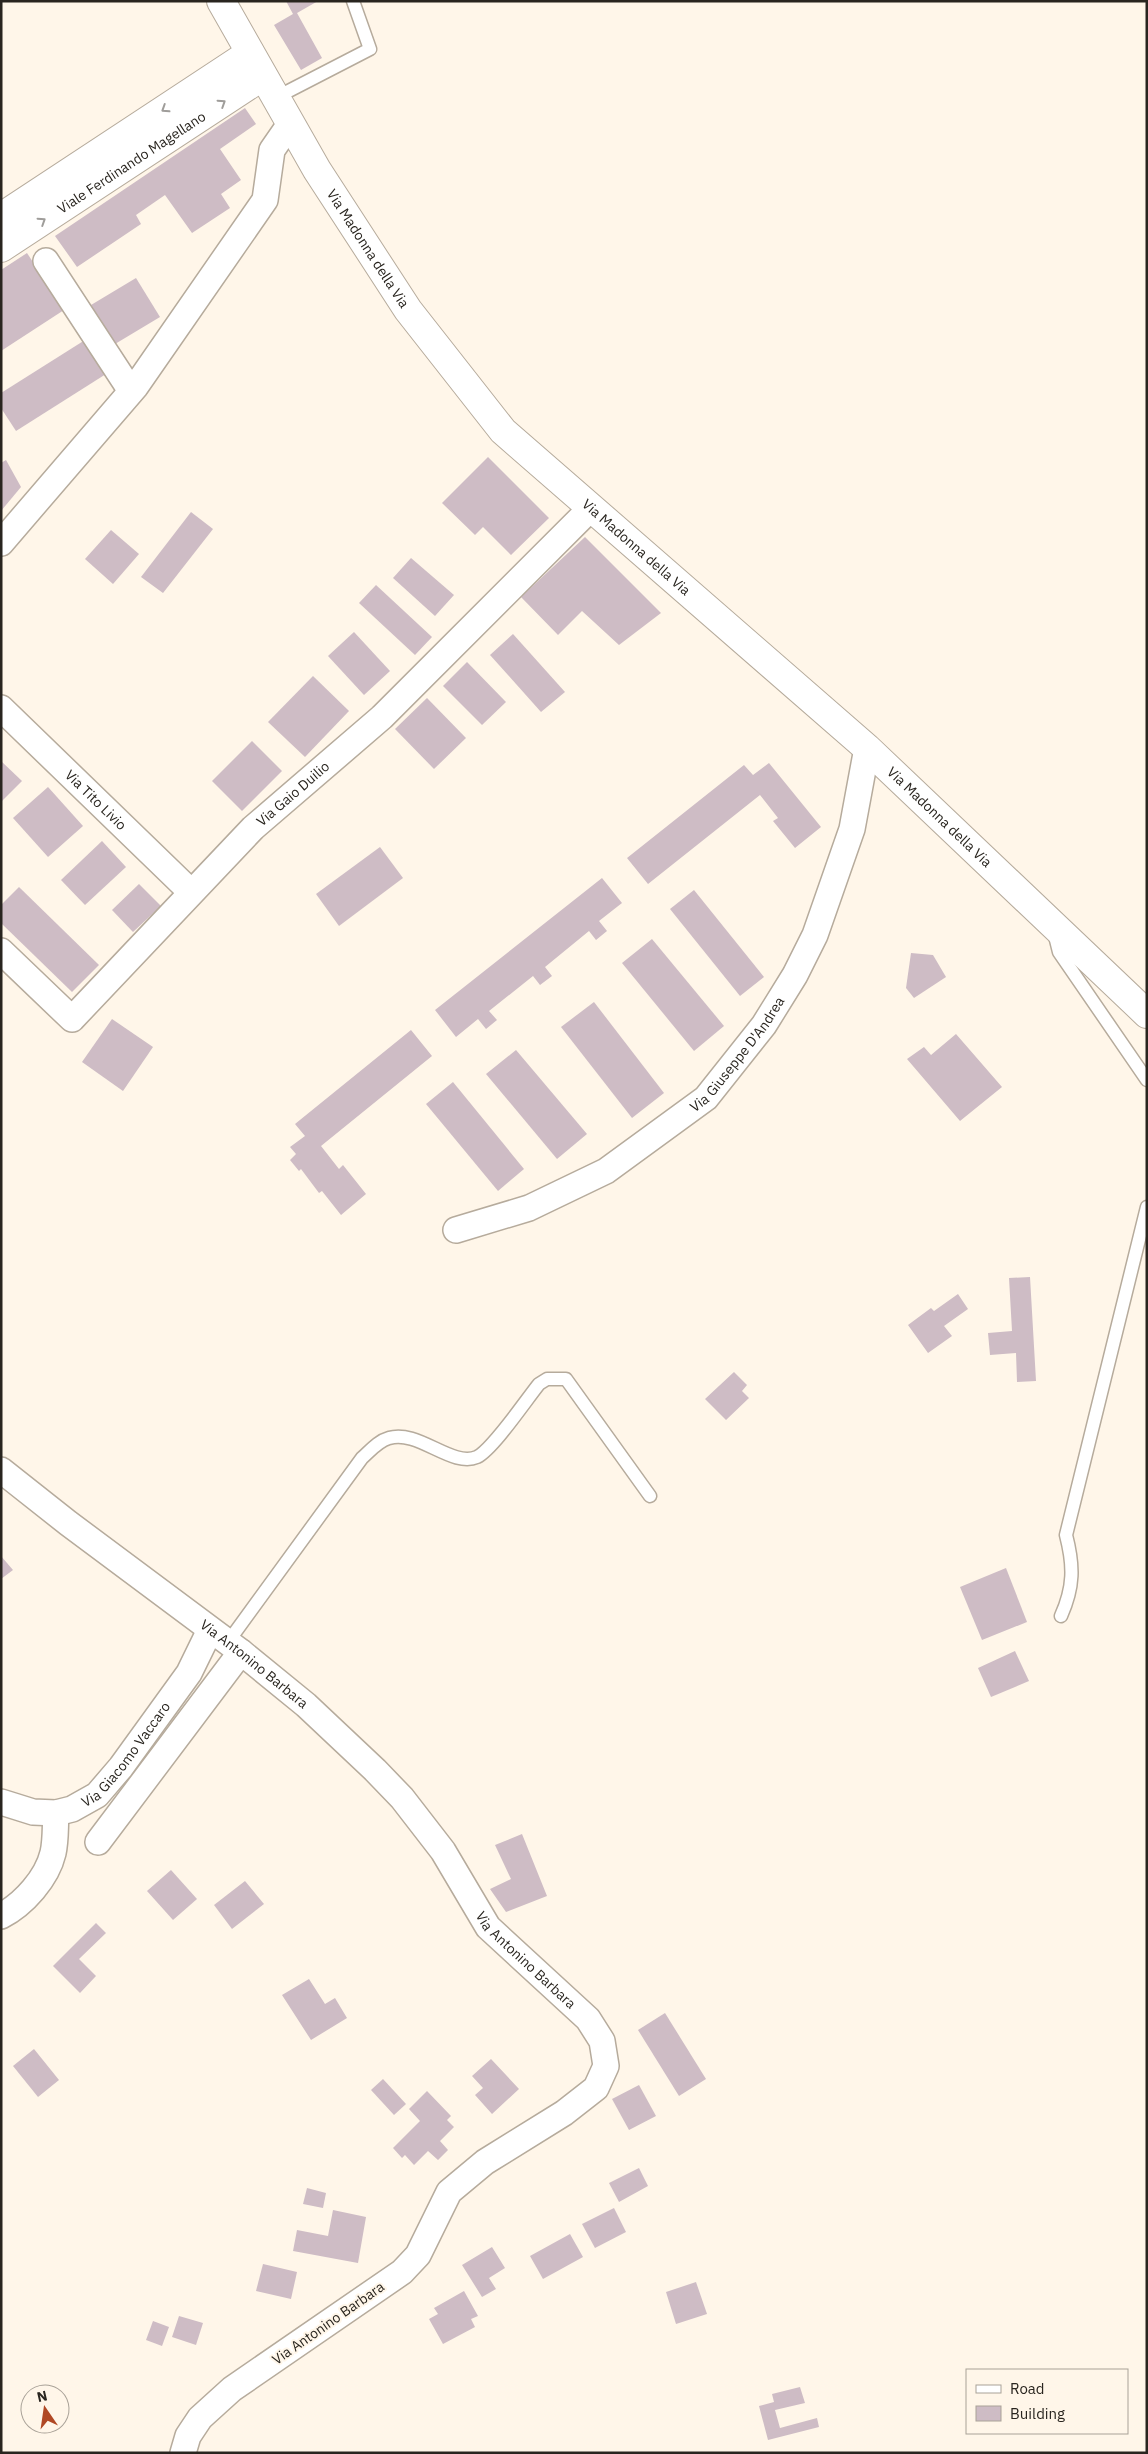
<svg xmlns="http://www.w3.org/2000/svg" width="1148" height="2454" viewBox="0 0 1148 2454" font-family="'IBM Plex Sans',sans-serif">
<rect width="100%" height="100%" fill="#fff6e9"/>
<!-- building -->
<g fill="#cebcc5">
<path d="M286 1H318L297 13 322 58 301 70 274 25 293 14Z"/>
<path d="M245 108 256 124 220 149 241 180 221 194 230 208 192 233 165 195 136 215 141 224 77 267 55 236Z"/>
<path d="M27 253 64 310 1 351V270Z"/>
<path d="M136 278 160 317 115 344 91 305Z"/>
<path d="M85 340 106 374 16 431 1 408V393Z"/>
<path d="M488 457 549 518 511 555 483 527 475 535 442 503Z"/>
<path d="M6 460 21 487 1 511V463Z"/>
<path d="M191 512 213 529 163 593 141 577Z"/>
<path d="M111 530 139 554 113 584 85 559Z"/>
<path d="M585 537 661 613 619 645 582 611 558 635 521 597Z"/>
<path d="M411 558 454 595 435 616 393 578Z"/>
<path d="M376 585 432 637 415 655 359 603Z"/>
<path d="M354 632 390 671 364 695 328 656Z"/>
<path d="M513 634 565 692 541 712 490 655Z"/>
<path d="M467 662 506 702 482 725 443 686Z"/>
<path d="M313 676 349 711 305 757 268 722Z"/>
<path d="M427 698 466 738 434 769 395 729Z"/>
<path d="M252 741 282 771 242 811 212 781Z"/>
<path d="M1 761 22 781 1 802Z"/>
<path d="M769 763 821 827 795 848 773 821 778 818 760 795 648 884 627 858 744 765 753 775Z"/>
<path d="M48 787 83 826 48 857 13 818Z"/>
<path d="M102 841 126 867 85 905 61 880Z"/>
<path d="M380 847 403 878 339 926 316 894Z"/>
<path d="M602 878 622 903 599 921 607 931 596 940 589 931 545 967 552 976 540 985 533 976 489 1011 497 1020 486 1029 478 1019 456 1037 435 1010Z"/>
<path d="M139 884 161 906 133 932 112 910Z"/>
<path d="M19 887 99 965 72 992 1 923V905Z"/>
<path d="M694 890 764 977 740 996 670 909Z"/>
<path d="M652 939 724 1026 694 1051 622 963Z"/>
<path d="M911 953 933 955 946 977 914 998 906 988Z"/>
<path d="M594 1002 664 1093 632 1118 561 1027Z"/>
<path d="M112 1019 153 1047 123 1091 82 1062Z"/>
<path d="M411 1030 432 1056 321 1146 339 1169 343 1165 366 1194 341 1215 322 1191 319 1193 301 1169 299 1171 290 1160 296 1154 290 1147 305 1136 295 1124Z"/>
<path d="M956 1034 1002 1087 960 1121 907 1059 924 1047 931 1055Z"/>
<path d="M516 1050 587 1134 557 1159 486 1074Z"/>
<path d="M453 1082 524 1169 498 1191 426 1104Z"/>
<path d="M1030 1277 1036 1381 1017 1382 1016 1353 990 1355 988 1333 1012 1331 1009 1278Z"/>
<path d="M958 1294 968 1309 944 1326 952 1336 928 1353 908 1325 931 1308 934 1311Z"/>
<path d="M734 1372 747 1385 742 1391 749 1398 726 1420 705 1399Z"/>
<path d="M1 1556 13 1570 1 1579Z"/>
<path d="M1006 1568 1027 1622 982 1640 960 1587Z"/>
<path d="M1015 1651 1029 1681 991 1697 978 1668Z"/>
<path d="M522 1834 547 1896 506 1912 490 1889 511 1879 495 1845Z"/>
<path d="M171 1870 197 1899 173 1920 147 1891Z"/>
<path d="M245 1881 264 1904 232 1929 214 1905Z"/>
<path d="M96 1923 106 1933 79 1959 96 1976 80 1993 53 1966Z"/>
<path d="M309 1979 325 2004 335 1998 347 2018 311 2040 282 1995Z"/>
<path d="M665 2013 706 2079 679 2096 638 2030Z"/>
<path d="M34 2049 59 2080 38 2097 13 2066Z"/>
<path d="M491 2059 519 2089 492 2114 475 2095 483 2088 472 2076Z"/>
<path d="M383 2079 406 2104 394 2115 371 2090Z"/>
<path d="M639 2085 656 2116 629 2130 612 2099Z"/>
<path d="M427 2091 451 2116 447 2120 454 2127 440 2141 448 2150 438 2160 428 2151 414 2165 405 2155 402 2158 393 2148 420 2121 409 2109Z"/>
<path d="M639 2168 648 2186 619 2202 609 2183Z"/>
<path d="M307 2188 326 2193 323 2208 303 2204Z"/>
<path d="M614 2208 626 2232 595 2248 582 2224Z"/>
<path d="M333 2210 366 2217 358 2263 293 2251 297 2230 328 2236Z"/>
<path d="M570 2234 583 2257 543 2279 530 2256Z"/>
<path d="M492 2247 505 2268 489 2278 496 2289 482 2297 462 2265Z"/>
<path d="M263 2264 297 2272 291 2299 256 2291Z"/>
<path d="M696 2282 707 2314 676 2324 666 2292Z"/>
<path d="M464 2291 478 2316 471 2319 475 2327 443 2344 429 2319 438 2314 434 2308Z"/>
<path d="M179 2316 203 2323 196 2345 172 2337Z"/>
<path d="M153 2321 169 2327 162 2346 146 2340Z"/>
<path d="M800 2387 805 2403 775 2410 780 2428 817 2418 819 2427 768 2440 759 2406 774 2402 772 2394Z"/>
</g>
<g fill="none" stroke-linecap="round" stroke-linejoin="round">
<!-- lane casing -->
<g stroke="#b6ab9c" stroke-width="15">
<g id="lane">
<path d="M275 98 370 49 353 1"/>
<path d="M1054 932 1059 952 1147 1080"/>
<path d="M1061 1616C1074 1587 1074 1566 1066 1535L1147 1207"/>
<path d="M228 1642 362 1458C370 1451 378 1441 389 1438 418 1429 452 1468 477 1457 493 1449 526 1400 539 1384L547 1379H566L650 1496"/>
</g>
</g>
<!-- street casing -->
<g stroke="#b6ab9c" stroke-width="28">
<g id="street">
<path d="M46 261 131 391"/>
<path d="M1 543 136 386 265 200 272 150 290 124"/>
<path id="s1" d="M1 708 191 892"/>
<path id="s2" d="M1 951 72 1019 253 828 382 717 591 508"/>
<path id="s3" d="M456 1230 529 1208 606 1171 706 1098 764 1025 795 975 815 935 852 829 867 748"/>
<path id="s4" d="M1 1470 68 1523 241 1652 306 1705 375 1770 402 1798 443 1851 488 1927 588 2019 602 2041 606 2066 596 2088 564 2113 485 2162 449 2192 418 2255 402 2272 232 2389 200 2418 188 2436 183 2453"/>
<path id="s5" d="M1 1802 33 1812 56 1813 72 1809 97 1795 121 1767 189 1673 210 1630"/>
<path d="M98 1842 241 1652"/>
<path d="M1 1916C24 1904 47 1878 53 1853 56 1840 55 1826 56 1813"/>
</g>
</g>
<!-- secondary casing -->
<g stroke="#b6ab9c" stroke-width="30">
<g id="secondary">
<path id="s6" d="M221 1 317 170 408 310 503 431 867 748 1147 1014"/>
<path d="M1 217 250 53"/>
<path id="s7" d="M1 248 263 76"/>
</g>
</g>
<!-- lane -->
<use href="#lane" stroke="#fff" stroke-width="12"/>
<!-- street -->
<use href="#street" stroke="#fff" stroke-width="25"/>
<!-- secondary -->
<use href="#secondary" stroke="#fff" stroke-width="28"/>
</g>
<!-- one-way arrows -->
<defs><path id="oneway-chevron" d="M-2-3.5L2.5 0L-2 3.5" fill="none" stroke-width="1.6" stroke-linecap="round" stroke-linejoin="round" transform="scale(1.25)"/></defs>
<g stroke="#9f9d9a">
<use href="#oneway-chevron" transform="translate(222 103) rotate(-33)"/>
<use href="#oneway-chevron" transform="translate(165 109) rotate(147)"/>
<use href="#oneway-chevron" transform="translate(42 221) rotate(-33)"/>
</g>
<g text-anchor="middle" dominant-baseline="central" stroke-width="4" stroke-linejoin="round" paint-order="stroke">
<!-- street labels -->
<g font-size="14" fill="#29251f" stroke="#fff6e9">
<text stroke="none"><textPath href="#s7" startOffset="156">Viale Ferdinando Magellano</textPath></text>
<text stroke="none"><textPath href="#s6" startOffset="288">Via Madonna della Via</textPath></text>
<text stroke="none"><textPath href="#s6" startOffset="692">Via Madonna della Via</textPath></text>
<text stroke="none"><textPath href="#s2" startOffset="414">Via Gaio Duilio</textPath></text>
<text stroke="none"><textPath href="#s1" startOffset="132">Via Tito Livio</textPath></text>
<text stroke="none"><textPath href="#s6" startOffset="1098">Via Madonna della Via</textPath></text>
<text stroke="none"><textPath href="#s3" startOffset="339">Via Giuseppe D'Andrea</textPath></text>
<text stroke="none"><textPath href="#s4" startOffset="319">Via Antonino Barbara</textPath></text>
<text stroke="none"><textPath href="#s5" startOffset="151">Via Giacomo Vaccaro</textPath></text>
<text stroke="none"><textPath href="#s4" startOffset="724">Via Antonino Barbara</textPath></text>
<text transform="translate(328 2323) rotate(-35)">Via Antonino Barbara</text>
</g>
</g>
<!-- border -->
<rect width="1148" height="2454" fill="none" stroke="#29251f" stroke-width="5"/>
<!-- legend -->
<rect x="966" y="2369" width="162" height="65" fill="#fff6e9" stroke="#a9a298"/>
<rect x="976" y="2385" width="25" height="8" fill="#ffffff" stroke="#a9a298"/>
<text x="1010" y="2394" font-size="15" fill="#29251f">Road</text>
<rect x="976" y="2406" width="25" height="15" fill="#cebcc5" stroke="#a9a298"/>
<text x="1010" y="2419" font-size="15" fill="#29251f">Building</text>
<!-- north arrow -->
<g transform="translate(45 2409) rotate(347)"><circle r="24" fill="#fff6e9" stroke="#a9a298"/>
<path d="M0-4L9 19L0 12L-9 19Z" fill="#b04824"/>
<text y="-8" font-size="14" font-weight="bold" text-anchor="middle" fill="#29251f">N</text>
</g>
</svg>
